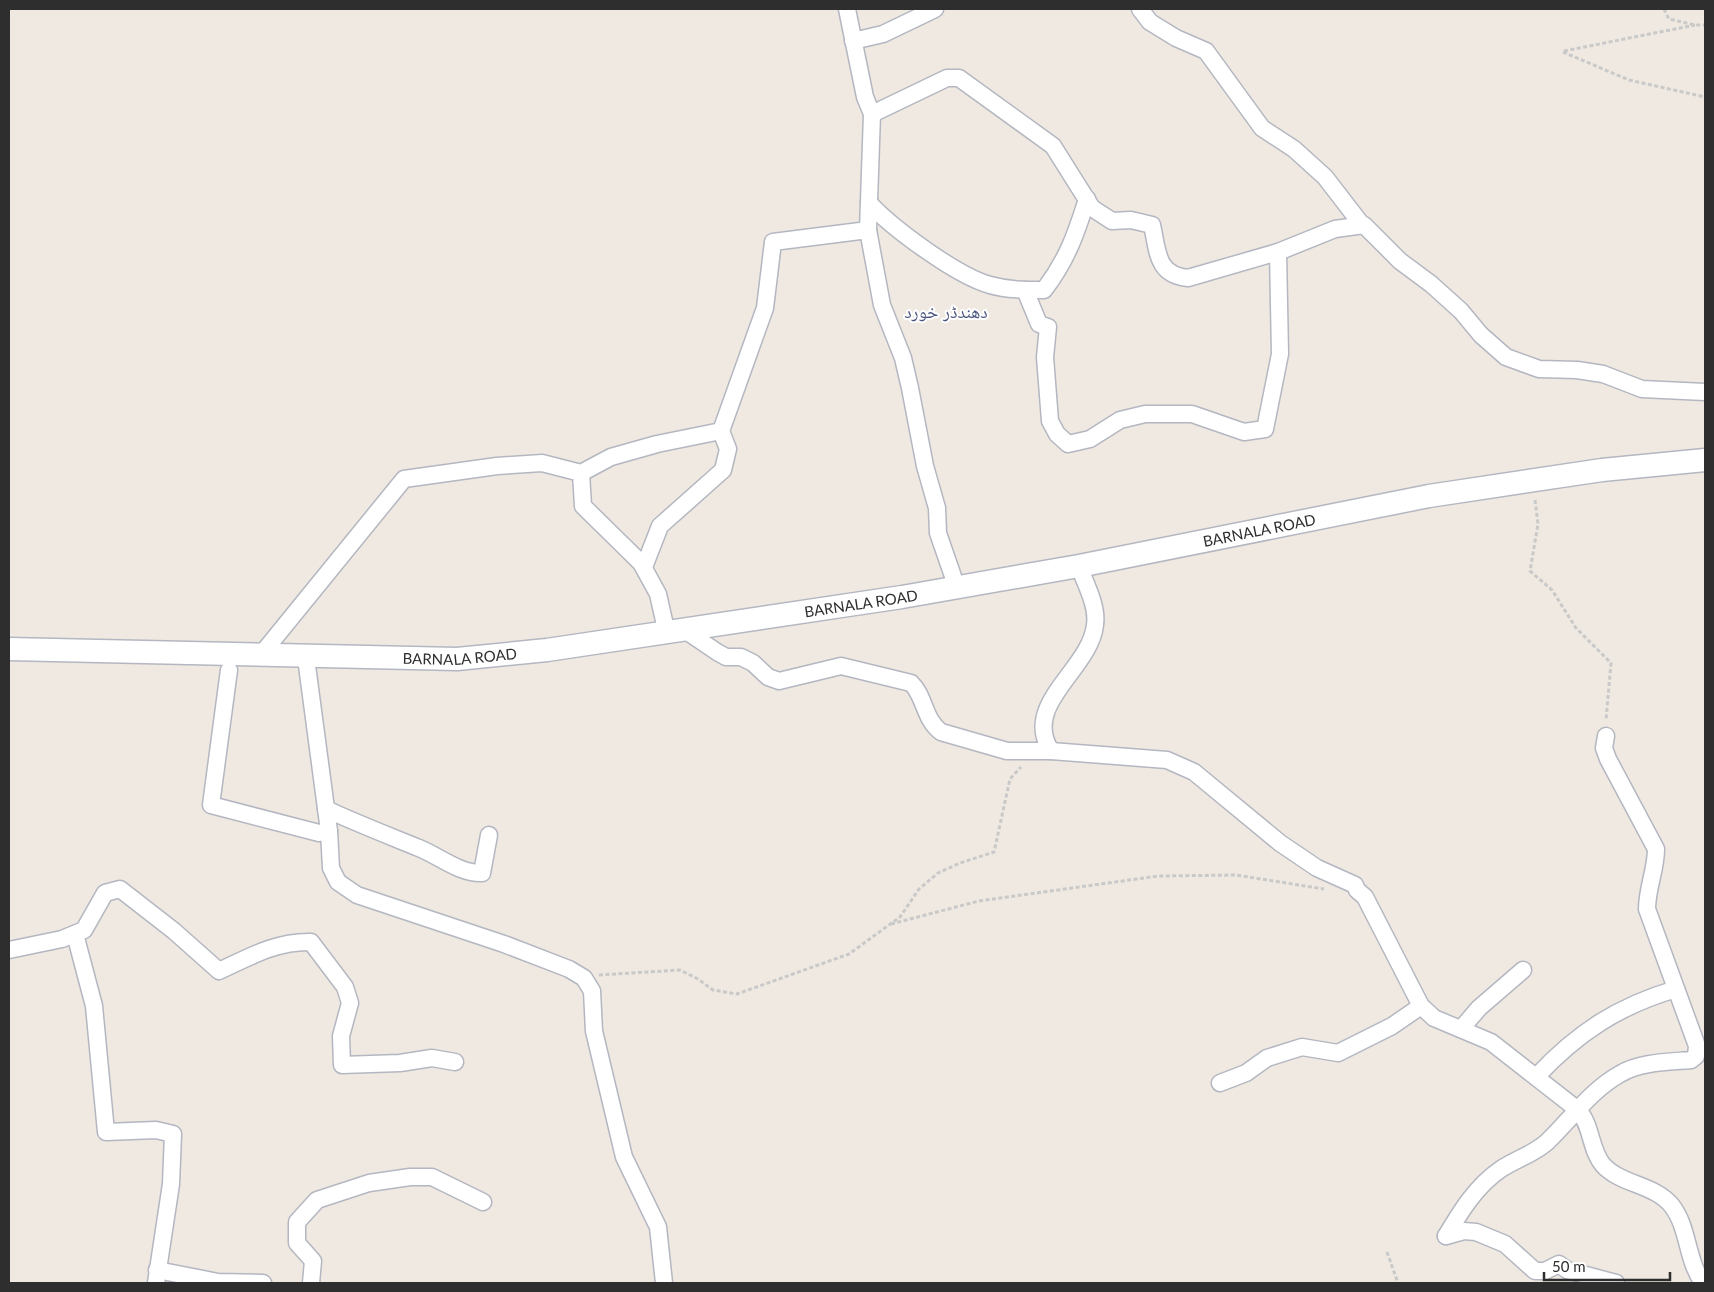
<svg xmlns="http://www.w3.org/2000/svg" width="1714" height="1292" viewBox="0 0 1714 1292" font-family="Lato,'Noto Naskh Arabic',sans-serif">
<rect width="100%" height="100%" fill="#efe9e1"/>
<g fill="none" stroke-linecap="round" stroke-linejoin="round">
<!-- minor casing -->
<g stroke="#b4b7c1" stroke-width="19">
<g id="minor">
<path d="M847 9 865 97 872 114"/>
<path d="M1140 9 1150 22 1176 38 1206 51 1262 128 1294 149 1325 177 1362 225"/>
<path d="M853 41 883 34 935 9"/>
<path d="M869 203C892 228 957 276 990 285 1008 290 1025 290 1044 290 1067 260 1076 234 1087 199"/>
<path d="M868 230 882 305 903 358 910 388 925 466 937 508 938 533 957 588"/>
<path d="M1025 290 1039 324 1048 327 1045 357 1050 421 1057 434 1068 444 1090 439 1120 420 1145 414H1192L1244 432 1265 429 1280 354 1278 252"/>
<path d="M581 473 583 506 641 563 658 594 667 634"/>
<path d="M644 567 660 526 723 470 728 449 721 431"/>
<path d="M686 631 717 652 726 657H741L753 663 768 677 779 681 841 666 911 683C925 696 924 720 941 732L1007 751H1051L1167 760 1194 772 1280 843 1317 868 1355 885 1357 890 1365 897 1421 1006 1434 1018 1491 1042 1578 1110C1592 1125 1590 1150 1603 1165 1621 1185 1655 1184 1672 1206 1689 1228 1686 1259 1703 1283"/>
<path d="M260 656 404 479 497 466 542 463 581 473 611 457 657 444 721 431 765 308 773 242 868 230 872 114 947 78H959L1053 146 1092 208 1112 221 1131 220 1152 225C1158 251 1156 275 1188 278L1278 252 1335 229 1364 225 1400 261 1431 284 1461 311 1481 335 1506 357 1539 369 1577 370 1603 374 1642 389 1705 392"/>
<path d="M306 658 329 831 331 868 338 882 357 895 504 944 569 969 584 978 592 991 594 1031 624 1157 658 1227 664 1283"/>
<path d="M229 670 211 805 319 833 329 831"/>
<path d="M1051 751C1021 704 1090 670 1095 625 1098 606 1085 583 1079 566"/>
<path d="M326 809C356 823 387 835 419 848 439 856 460 874 482 873L489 835"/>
<path d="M75 934 94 1006 106 1132 156 1130 173 1134 171 1184 156 1283"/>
<path d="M9 950 62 939 84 930 105 893 120 889 174 931 219 971C249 957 277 941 311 942L345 987 350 1003 341 1036 342 1065 400 1063 432 1058 455 1062"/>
<path d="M1461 1029 1479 1008 1523 970"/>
<path d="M1536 1077C1577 1033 1618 1006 1676 989"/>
<path d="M1220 1083 1246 1073 1267 1058 1302 1047 1338 1053 1392 1026 1421 1006"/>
<path d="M1446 1236C1461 1211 1476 1186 1501 1169 1516 1159 1534 1154 1547 1142 1571 1119 1591 1090 1620 1074 1640 1062 1668 1062 1691 1060L1696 1056 1697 1046 1647 909C1647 888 1656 870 1656 849L1608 759 1604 748 1606 736"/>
<path d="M1446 1236 1464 1231 1476 1232 1505 1244 1535 1271H1545L1559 1264 1567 1270 1616 1283"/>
<path d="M157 1270 218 1282 263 1283"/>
<path d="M311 1283 313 1261 297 1243V1222L317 1200 369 1183 410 1177H432L483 1202"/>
</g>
</g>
<!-- secondary casing -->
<g stroke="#b4b7c1" stroke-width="25">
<g id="secondary">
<path id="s1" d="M9 649 457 659 547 650 902 597 1079 566 1429 496 1602 470 1705 460"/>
</g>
</g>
<!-- path -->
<g stroke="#c9c9c9" stroke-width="3" stroke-dasharray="4 2.5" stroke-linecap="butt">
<path d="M1664 9 1669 19 1695 25H1705"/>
<path d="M1564 51 1695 25"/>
<path d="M1563 52 1629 80 1705 97"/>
<path d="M1535 500 1538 524 1530 571 1552 590 1576 628 1611 663 1606 720"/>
<path d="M891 924 979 901 1158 876 1236 875 1324 889"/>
<path d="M599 975 680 970 698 979 713 990 737 994 849 954 900 917 919 889 938 873 960 863 994 852 1010 779 1021 767"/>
<path d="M1387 1252 1398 1283"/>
</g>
<!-- minor -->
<use href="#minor" stroke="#fff" stroke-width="16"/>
<!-- secondary -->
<use href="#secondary" stroke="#fff" stroke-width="22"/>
</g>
<g text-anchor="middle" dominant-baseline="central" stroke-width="4" stroke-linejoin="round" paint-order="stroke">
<!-- street labels -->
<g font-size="15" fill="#2e2e2e" stroke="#fff">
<text stroke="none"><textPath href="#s1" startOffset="1261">BARNALA ROAD</textPath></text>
<text stroke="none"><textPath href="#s1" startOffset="856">BARNALA ROAD</textPath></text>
<text stroke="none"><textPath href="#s1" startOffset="451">BARNALA ROAD</textPath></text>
</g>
<!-- quarter labels -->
<g font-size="18" fill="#4d5680" stroke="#fff">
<text x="946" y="311">دھندڈر خورد</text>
</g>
</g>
<!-- border -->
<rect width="1714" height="1292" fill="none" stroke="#2e2e2e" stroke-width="20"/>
<!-- scale -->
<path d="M1544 1272v8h126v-8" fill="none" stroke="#2e2e2e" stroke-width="2.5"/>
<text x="1552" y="1272" font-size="15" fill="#2e2e2e" stroke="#ffffff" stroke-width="4" paint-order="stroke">50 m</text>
</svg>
